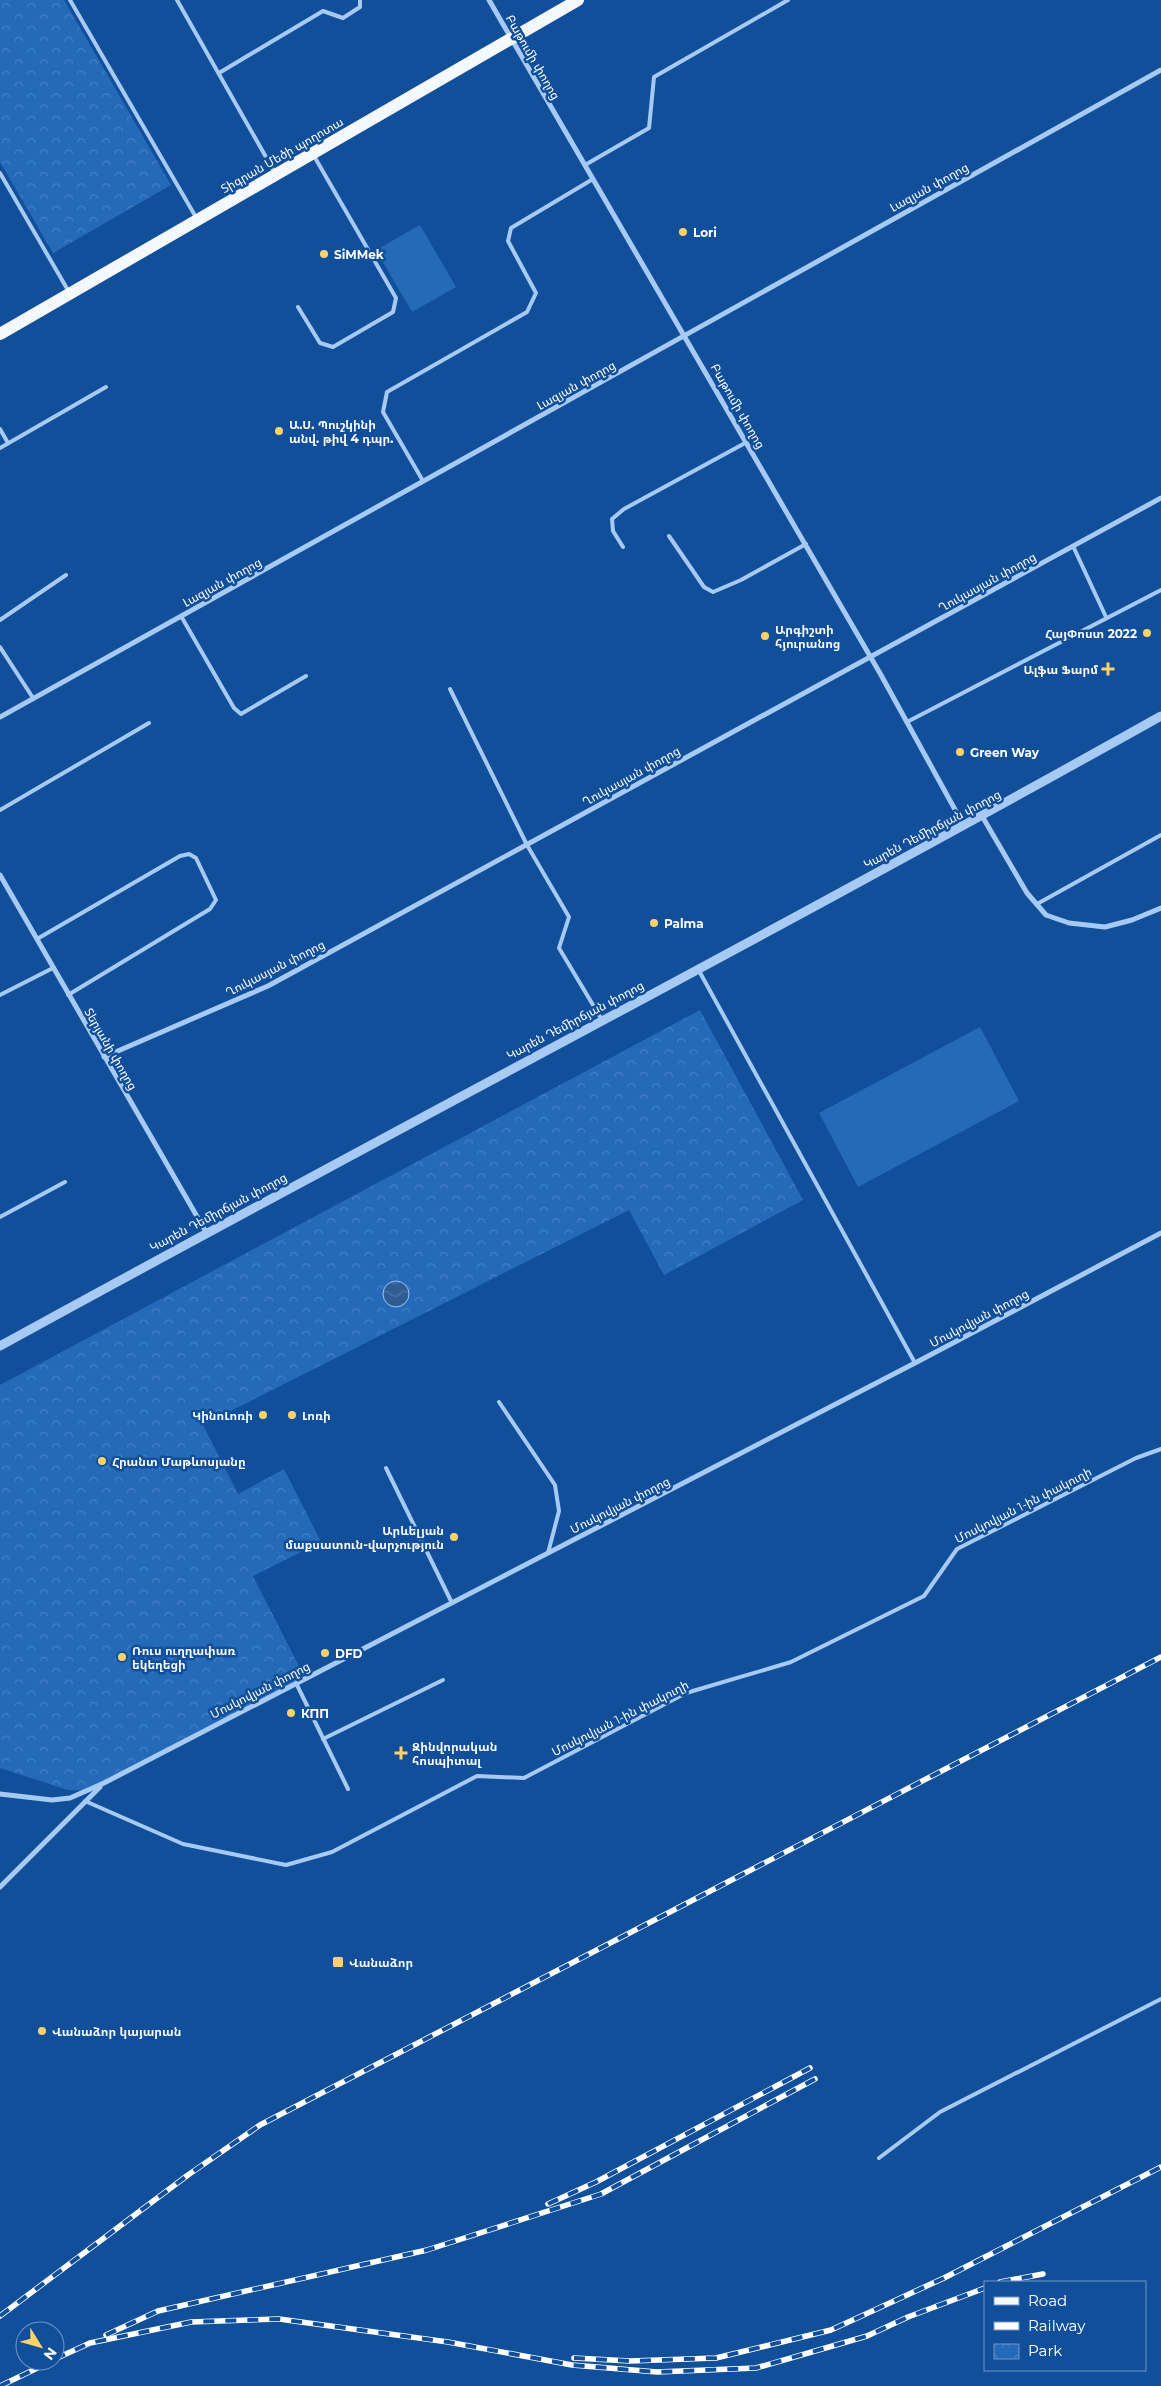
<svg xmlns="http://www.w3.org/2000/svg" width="1161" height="2386" viewBox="0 0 1161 2386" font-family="Montserrat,'Noto Sans Armenian',sans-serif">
<defs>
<pattern id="park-crowns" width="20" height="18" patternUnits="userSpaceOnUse" patternTransform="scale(1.25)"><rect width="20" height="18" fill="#2569b9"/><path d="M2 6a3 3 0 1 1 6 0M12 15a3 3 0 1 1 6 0" fill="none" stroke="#4680c4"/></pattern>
<pattern id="water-waves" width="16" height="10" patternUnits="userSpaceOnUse" patternTransform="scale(1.25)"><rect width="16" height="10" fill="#305c94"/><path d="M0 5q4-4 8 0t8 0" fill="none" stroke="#4f74a4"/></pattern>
</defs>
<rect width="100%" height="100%" fill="#124f9b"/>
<!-- park -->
<g fill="url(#park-crowns)">
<path d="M0 0H64L171 185 53 253 0 162Z"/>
<path d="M700 1010 803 1200 664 1275 629 1210 203 1425 238 1494 284 1469 321 1542 253 1576 305 1678 86 1791 68 1790 0 1768V1385Z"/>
</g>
<!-- pitch -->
<g fill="#2569b9">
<path d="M420 225 456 287 412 312 376 250Z"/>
<path d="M980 1027 1019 1101 858 1187 819 1113Z"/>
</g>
<!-- water -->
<circle fill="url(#water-waves)" stroke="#99c5f7" cx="396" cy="1294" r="13"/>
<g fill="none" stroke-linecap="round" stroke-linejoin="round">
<!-- service -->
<g stroke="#a7caf4" stroke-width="4">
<path d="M70 0 197 219"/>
<path d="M177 0 275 173"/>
<path d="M219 73 323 11 343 18 360 7V0"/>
<path d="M585 165 649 128 654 77 788 0"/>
<path d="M0 173 69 292"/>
<path d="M298 307 320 343 333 347 393 312 396 298 314 156"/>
<path d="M0 429 8 443"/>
<path d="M0 448 106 387"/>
<path d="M423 481 383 412 387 392 527 312 536 293 508 241 511 228 593 179"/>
<path d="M669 536 704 587 713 592 741 580 806 544"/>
<path d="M1073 546 1106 617"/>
<path d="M623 547 613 531 612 519 624 509 747 442"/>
<path d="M181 616 234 708 241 714 306 676"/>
<path d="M0 620 66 575"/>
<path d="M0 647 33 698"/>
<path d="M450 689 527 845 569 917 559 948 602 1020"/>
<path d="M907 722 1161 590"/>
<path d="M0 810 149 723"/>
<path d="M1037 904 1161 835"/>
<path d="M37 939 180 856 189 854 196 858 216 900 210 909 68 995"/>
<path d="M698 969 915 1363"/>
<path d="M0 995 53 968"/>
<path d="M0 1217 65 1182"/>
<path d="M499 1402 555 1485 559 1511 548 1553"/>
<path d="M386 1468 452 1603"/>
<path d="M296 1683 348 1789"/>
<path d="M323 1739 443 1680"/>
<path d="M85 1801 183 1844 286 1865 332 1852 477 1776 524 1778 686 1693 791 1662 924 1596 957 1549 1136 1458 1161 1449"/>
<path d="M879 2158 940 2112 1161 1999"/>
</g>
<!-- minor -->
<g stroke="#a7caf4" stroke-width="5">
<path d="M489 0 881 675 964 826"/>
<path d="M0 717 1161 70"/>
<path d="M982 816 1027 893 1046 915 1069 923 1105 927 1132 920 1161 908"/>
<path d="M0 875 206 1232"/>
<path d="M104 1057 268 986 1161 498"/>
<path d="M0 1794 52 1800 70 1798 104 1783 915 1363 1161 1233"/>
<path d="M0 1887 100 1787"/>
</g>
<!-- tertiary -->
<path stroke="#a7caf4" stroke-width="9" d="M0 1346C386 1134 777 931 1161 716"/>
<!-- primary -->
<path stroke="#f4f8ff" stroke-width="12" d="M0 334 578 0"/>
<!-- rail casing -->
<g stroke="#fff" stroke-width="5.5">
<g id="rail">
<path d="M548 2204 596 2182 810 2068"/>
<path d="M1000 2282 1043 2274"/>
<path d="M0 2316 188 2175 260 2125 1161 1657"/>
<path d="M106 2335 158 2311 427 2250 601 2194 815 2079"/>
<path d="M574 2358 630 2361 716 2358 831 2330 944 2278 1161 2167"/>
<path d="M55 2359 90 2343 191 2322 279 2319 448 2342 572 2365 657 2372 756 2368 867 2336 908 2317 985 2288"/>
<path d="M0 2386 52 2361"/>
</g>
</g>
<!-- rail -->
<use href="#rail" stroke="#124f9b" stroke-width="4" stroke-dasharray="11" stroke-linecap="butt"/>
</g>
<!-- markers -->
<g fill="#ffd36a" stroke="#124f9b" stroke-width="2">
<circle cx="683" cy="232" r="5"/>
<circle cx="324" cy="254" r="5"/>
<circle cx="279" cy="431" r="5"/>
<circle cx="1147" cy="633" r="5"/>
<circle cx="765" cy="636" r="5"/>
<path d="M1105.5 661.5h5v5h5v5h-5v5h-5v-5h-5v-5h5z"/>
<circle cx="960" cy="752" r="5"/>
<circle cx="654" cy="923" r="5"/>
<circle cx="263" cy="1415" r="5"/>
<circle cx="292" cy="1415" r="5"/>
<circle cx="102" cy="1461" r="5"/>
<circle cx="454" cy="1537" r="5"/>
<circle cx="325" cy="1653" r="5"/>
<circle cx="122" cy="1657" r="5"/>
<circle cx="291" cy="1713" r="5"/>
<path d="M398.5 1745.5h5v5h5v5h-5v5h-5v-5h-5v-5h5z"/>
<rect x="332" y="1956" width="12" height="12" rx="2.5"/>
<circle cx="42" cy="2031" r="5"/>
</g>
<g text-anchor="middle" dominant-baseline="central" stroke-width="5" stroke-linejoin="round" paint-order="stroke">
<!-- street labels -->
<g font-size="12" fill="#fff" stroke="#124f9b">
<text transform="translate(533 57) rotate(60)">Բաթումի փողոց</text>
<text transform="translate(282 155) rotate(-30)">Տիգրան Մեծի պողոտա</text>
<text transform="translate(929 187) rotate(-29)">Լազյան փողոց</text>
<text transform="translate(576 385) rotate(-29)">Լազյան փողոց</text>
<text transform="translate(738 406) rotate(60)">Բաթումի փողոց</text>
<text transform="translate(222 582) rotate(-29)">Լազյան փողոց</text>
<text transform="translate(987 582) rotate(-29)">Ղուկասյան փողոց</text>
<text transform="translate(631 776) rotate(-29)">Ղուկասյան փողոց</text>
<text transform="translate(932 829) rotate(-28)">Կարեն Դեմիրճյան փողոց</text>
<text transform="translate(275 968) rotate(-27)">Ղուկասյան փողոց</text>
<text transform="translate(575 1020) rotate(-28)">Կարեն Դեմիրճյան փողոց</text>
<text transform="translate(111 1049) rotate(60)">Տերյանի փողոց</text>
<text transform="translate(218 1212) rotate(-28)">Կարեն Դեմիրճյան փողոց</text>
<text transform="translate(979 1318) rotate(-28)">Մոսկովյան փողոց</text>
<text transform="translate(620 1505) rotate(-27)">Մոսկովյան փողոց</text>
<text transform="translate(1023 1505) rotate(-27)">Մոսկովյան 1-ին փակուղի</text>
<text transform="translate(260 1690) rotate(-27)">Մոսկովյան փողոց</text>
<text transform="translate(620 1718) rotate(-27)">Մոսկովյան 1-ին փակուղի</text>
</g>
<!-- poi labels -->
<g font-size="12" font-weight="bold" fill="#fff" stroke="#124f9b" text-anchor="start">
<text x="693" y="232">Lori</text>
<text x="334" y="254">SiMMek</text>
<text x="289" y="424">Ա.Ս. Պուշկինի<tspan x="289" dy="14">անվ. թիվ 4 դպր.</tspan></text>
<text x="775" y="629">Արգիշտի<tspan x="775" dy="14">հյուրանոց</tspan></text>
<text x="1137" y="633" text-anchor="end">ՀայՓոստ 2022</text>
<text x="1098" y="669" text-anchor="end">Ալֆա Ֆարմ</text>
<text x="970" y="752">Green Way</text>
<text x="664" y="923">Palma</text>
<text x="253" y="1415" text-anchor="end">ԿինոԼոռի</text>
<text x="302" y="1415">Լոռի</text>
<text x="112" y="1461">Հրանտ Մաթևոսյանը</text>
<text x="444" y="1530" text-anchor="end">Արևելյան<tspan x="444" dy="14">մաքսատուն-վարչություն</tspan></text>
<text x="132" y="1650">Ռուս ուղղափառ<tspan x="132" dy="14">եկեղեցի</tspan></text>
<text x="335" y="1653">DFD</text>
<text x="301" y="1713">КПП</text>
<text x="412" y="1746">Զինվորական<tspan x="412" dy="14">հոսպիտալ</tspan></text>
<text x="349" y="1962">Վանաձոր</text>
<text x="52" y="2031">Վանաձոր կայարան</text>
</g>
</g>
<!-- legend -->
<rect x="984" y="2281" width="162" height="90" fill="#124f9b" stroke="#7195c3"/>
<rect x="994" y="2297" width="25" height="8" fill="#f4f8ff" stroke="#7195c3"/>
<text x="1028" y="2306" font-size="15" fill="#ffffff">Road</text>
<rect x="994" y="2322" width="25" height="8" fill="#ffffff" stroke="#7195c3"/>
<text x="1028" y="2331" font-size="15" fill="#ffffff">Railway</text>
<rect x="994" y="2344" width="25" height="15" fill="url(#park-crowns)" stroke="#7195c3"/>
<text x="1028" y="2356" font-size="15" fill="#ffffff">Park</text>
<!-- north arrow -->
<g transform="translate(40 2346) rotate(127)"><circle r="24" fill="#124f9b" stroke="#7195c3"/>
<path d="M0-4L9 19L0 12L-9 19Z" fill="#ffd36a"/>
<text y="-8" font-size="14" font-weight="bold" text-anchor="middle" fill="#ffffff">N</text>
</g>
</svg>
